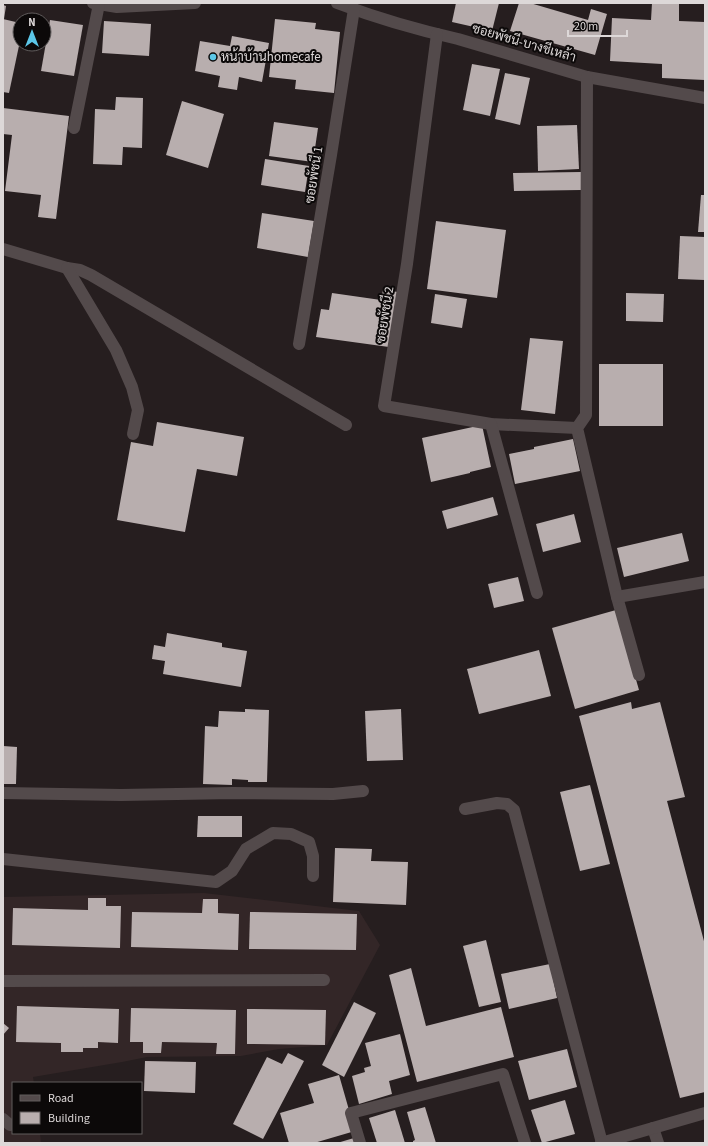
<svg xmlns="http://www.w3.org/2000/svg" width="708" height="1146" viewBox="0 0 708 1146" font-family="'Source Sans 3',Sarabun,sans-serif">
<rect width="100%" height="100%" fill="#261e1f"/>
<!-- built -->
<path fill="#332627" d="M204 893 359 911 380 945 327 1045 279 1049 241 1056 147 1057 122 1062 33 1077 34 1083H13V1133H40L41 1143H3V897Z"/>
<!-- building -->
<g fill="#b8aeae">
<path d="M456 3H499L492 31 452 22Z"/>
<path d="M519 3H530L588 20 591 9 607 14 595 55 510 31Z"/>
<path d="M652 3H679V21L705 22V80L662 78V64L610 61 612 18 651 20Z"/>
<path d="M3 5 6 6 4 19H3Z"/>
<path d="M3 19 20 23V41L9 93 3 92Z"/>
<path d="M275 19 316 23 315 29 340 32 334 93 295 89 296 80 269 77Z"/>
<path d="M50 20 83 25 74 76 41 71Z"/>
<path d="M104 21 151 24 149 56 102 53Z"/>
<path d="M232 36 269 43 262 82 239 77 237 90 218 87 220 76 195 71 200 41 230 46Z"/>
<path d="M472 64 500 69 490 116 463 110Z"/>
<path d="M505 73 530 78 520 125 495 119Z"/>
<path d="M116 97 143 98 142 148 123 147 122 165 93 164 95 109 115 110Z"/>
<path d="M182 101 224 114 208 168 166 155Z"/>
<path d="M3 108 69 116 56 219 38 217 41 195 5 191 12 135 3 134Z"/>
<path d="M274 122 318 128 313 162 269 156Z"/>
<path d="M577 125 579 169 538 171 537 126Z"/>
<path d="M265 159 309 166 305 192 261 185Z"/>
<path d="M581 172V190L514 191 513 173Z"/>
<path d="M701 195H705V232H698Z"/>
<path d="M262 213 314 221 308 257 257 248Z"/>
<path d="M436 221 506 230 497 298 427 289Z"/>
<path d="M680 236 705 237V280L678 279Z"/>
<path d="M383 290 398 292 389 347 316 337 321 309 329 310 332 293 381 300Z"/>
<path d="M626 293 664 294 663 322 626 321Z"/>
<path d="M435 294 467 299 462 328 431 323Z"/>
<path d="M530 338 563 341 555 414 521 410Z"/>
<rect x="599" y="364" width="64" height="62"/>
<path d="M157 422 244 437 237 476 197 469 185 532 117 520 131 442 153 446Z"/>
<path d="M482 425 491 467 470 472V473L431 482 422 438Z"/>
<path d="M573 439 580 471 515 484 509 454 534 449V447Z"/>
<path d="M493 497 498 515 447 529 442 511Z"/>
<path d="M574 514 581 542 543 552 536 524Z"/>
<path d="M682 533 689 561 624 577 617 548Z"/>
<path d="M518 577 524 601 494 608 488 584Z"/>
<path d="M616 610 639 690 575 709 552 628Z"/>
<path d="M167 633 222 643V647L247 651 241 687 163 674 165 661 152 659 154 645 165 647Z"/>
<path d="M539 650 551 696 479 714 467 669Z"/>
<path d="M631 702 632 709 660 702 685 797 667 801 705 945V1092L680 1098 579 716Z"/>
<path d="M245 709 269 710 267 782H248V780L232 779V785L203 784 205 726 218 727 219 711 245 712Z"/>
<path d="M401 709 403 760 367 761 365 711Z"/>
<path d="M3 746 17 747 16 784H3Z"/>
<path d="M590 785 610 864 580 871 560 792Z"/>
<path d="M198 816H242V837H197Z"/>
<path d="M335 848 372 849 371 861 408 862 406 905 333 902Z"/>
<path d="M88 898H106V906H121L120 948 12 945 13 908 88 910Z"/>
<path d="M203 899H218V913L239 914 238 950 131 947 132 912 202 913Z"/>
<path d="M250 912 357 914 356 950 249 949Z"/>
<path d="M486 940 501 1002 479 1007 463 946Z"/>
<path d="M550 964 557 998 509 1009 501 974Z"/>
<path d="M411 968 426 1026 501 1007 514 1057 417 1082 389 975Z"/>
<path d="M354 1002 376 1013 344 1077 322 1065Z"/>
<path d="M17 1006 119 1009 118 1043 98 1042V1048H83V1052H61V1043L16 1042Z"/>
<path d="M131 1008 236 1010 235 1054H216L217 1043 162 1042 161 1053H143V1042H130Z"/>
<path d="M247 1009 326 1010 325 1045 247 1044Z"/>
<path d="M3 1023 9 1028 3 1035Z"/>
<path d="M400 1034 410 1075 389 1081 392 1094 359 1104 352 1076 365 1072 364 1068 371 1066 365 1043Z"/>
<path d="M567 1049 577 1087 529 1100 518 1061Z"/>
<path d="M288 1053 304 1061 263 1139 233 1124 267 1057 282 1064Z"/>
<path d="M145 1061 196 1062 195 1093 144 1091Z"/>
<path d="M339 1075 355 1131 314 1143H289L280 1113 314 1103 308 1084Z"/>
<path d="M565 1100 575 1134 542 1143 531 1110Z"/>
<path d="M425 1107 436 1143H413V1141L415 1140 407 1112Z"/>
<path d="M395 1110 405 1143H377L369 1118Z"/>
<path d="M354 1138 355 1143H337Z"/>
</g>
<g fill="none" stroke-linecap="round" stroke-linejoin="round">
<!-- minor -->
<g stroke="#534a4b" stroke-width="12">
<path d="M93 3 117 7 195 3"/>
<path d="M337 3C376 18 418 30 458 39L587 77 705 98"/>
<path d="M437 34 407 264 384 406 491 424 577 428"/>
<path d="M587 77 586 415 577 428 617 597 639 675"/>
<path d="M74 128 99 4"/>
<path d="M3 249 67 268 80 270 91 275 346 425"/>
<path d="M67 268 116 350 132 387 138 410 133 434"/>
<path d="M299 344 331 155 354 9"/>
<path d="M491 424 537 593"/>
<path d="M617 597 705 582"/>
<path d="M3 793 121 795 233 793 333 794 363 791"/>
<path d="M465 809 497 803 507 804 514 810 602 1143"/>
<path d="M3 859 216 882 232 871 246 849 273 833 291 834 309 842 313 856V876"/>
<path d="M3 981 324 980"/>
<path d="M3 1119 10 1125"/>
<path d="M653 1128 658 1143"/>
<path d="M360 1143 351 1113 503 1074 525 1143"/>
<path d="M601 1143 705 1113"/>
</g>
</g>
<!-- markers -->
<circle fill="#5cc7e8" stroke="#0c0909" stroke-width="1.5" cx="213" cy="57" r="4"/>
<g text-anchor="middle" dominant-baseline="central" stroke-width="4" stroke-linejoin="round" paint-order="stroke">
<!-- street labels -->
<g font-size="13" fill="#ddd8d8" stroke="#0c0909">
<text transform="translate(524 43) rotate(16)">ซอยพัชนี-บางชีเหล้า</text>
<text transform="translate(314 175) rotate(-81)">ซอยพัชนี 1</text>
<text transform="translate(385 315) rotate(-81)">ซอยพัชนี 2</text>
</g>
<!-- poi labels -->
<g font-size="13" fill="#ddd8d8" stroke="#0c0909" text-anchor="start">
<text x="221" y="57">หน้าบ้านhomecafe</text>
</g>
</g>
<!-- border -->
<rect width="708" height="1146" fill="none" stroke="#ddd8d8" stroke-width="8"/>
<!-- legend -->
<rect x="12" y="1082" width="130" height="52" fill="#0c0909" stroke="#605c5c"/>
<rect x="20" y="1095" width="20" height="6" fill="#534a4b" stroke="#605c5c"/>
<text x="48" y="1102" font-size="12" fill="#ddd8d8">Road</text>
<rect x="20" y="1112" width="20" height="12" fill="#b8aeae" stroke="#605c5c"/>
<text x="48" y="1122" font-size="12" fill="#ddd8d8">Building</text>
<!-- north arrow -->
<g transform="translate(32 32)"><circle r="19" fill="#0c0909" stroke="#605c5c"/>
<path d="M0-3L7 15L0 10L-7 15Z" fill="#5cc7e8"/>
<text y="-6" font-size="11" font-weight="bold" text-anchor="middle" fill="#ddd8d8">N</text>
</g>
<!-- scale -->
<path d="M568 30v6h59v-6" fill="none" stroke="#ddd8d8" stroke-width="2"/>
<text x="574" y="30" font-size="12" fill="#ddd8d8" stroke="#0c0909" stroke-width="3" paint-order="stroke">20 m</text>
</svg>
